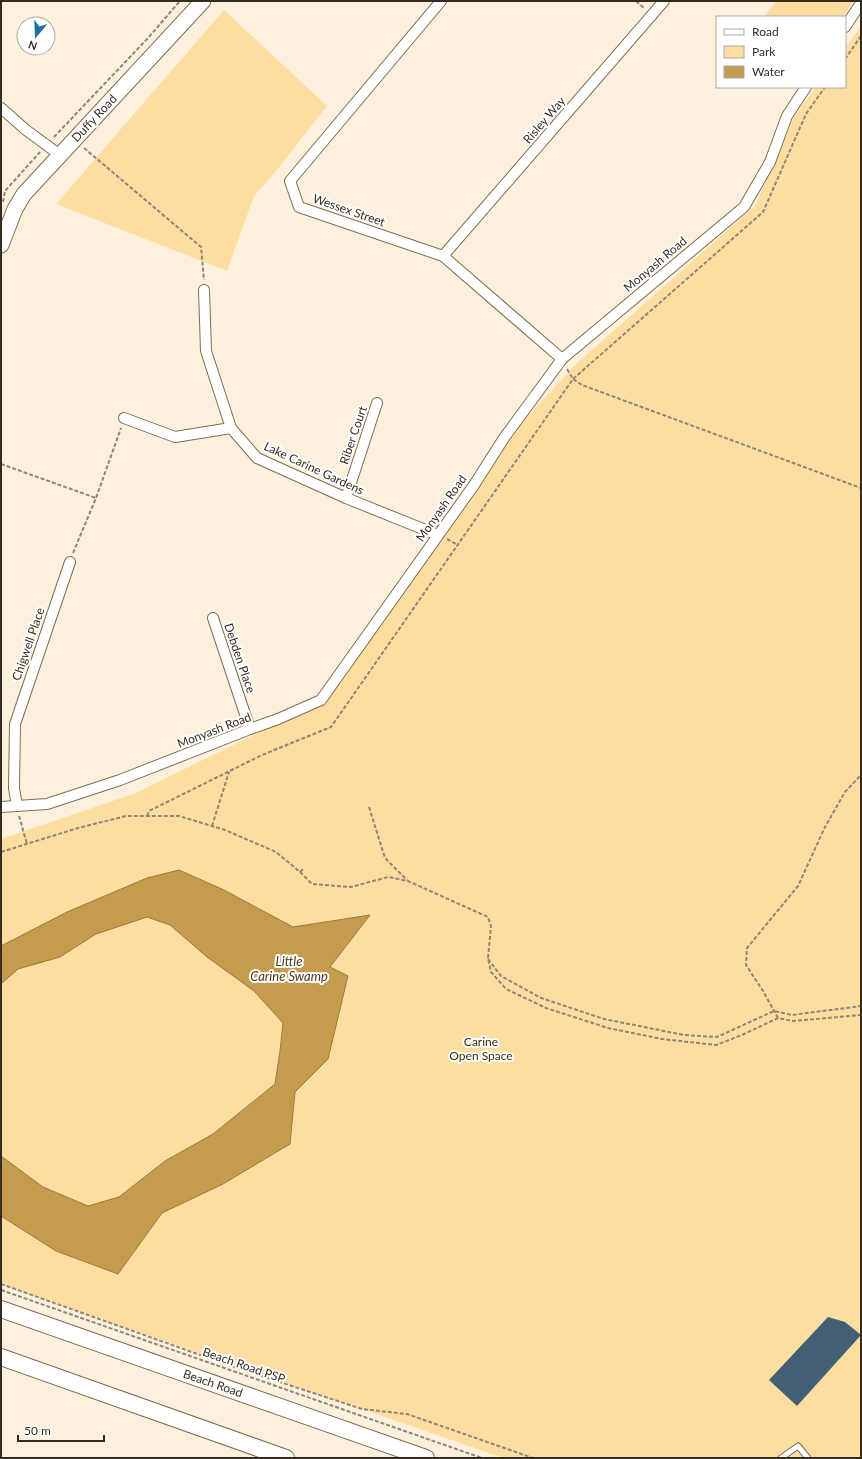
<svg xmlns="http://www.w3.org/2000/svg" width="862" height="1459" viewBox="0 0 862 1459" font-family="Lato,sans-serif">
<rect width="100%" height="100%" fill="#fdf1dd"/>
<!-- green -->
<g fill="#fedda1">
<path d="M777 1H854L843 17H763Z"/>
<path d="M224 10 327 106 273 175 254 196 227 271 56 204Z"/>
<path d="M861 26V1458H503L1 1284V839L136 793 326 699 512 433 577 363 755 206 793 119 816 87H845V48Z"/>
</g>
<!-- water -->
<path fill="#c59c4d" stroke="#9a7a40" d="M179 870 224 890 293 927 370 915 330 967 348 976 328 1059 295 1092 290 1144 223 1184 162 1213 118 1274 56 1251 1 1216V1156L43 1187 88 1206 119 1197 165 1161 213 1134 275 1084 280 1051 283 1023 254 991 207 957 170 925 147 917 96 934 60 957 18 969 1 984V946L67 912 147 878Z"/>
<!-- building -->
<path fill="#425f74" d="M828 1317 845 1322 861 1335 797 1406 769 1380Z"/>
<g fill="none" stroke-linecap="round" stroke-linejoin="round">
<!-- lane casing -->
<g stroke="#7f6e50" stroke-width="7">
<path id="lane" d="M781 1458 798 1446 808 1458"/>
</g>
<!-- street casing -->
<g stroke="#7f6e50" stroke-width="12">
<g id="street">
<path d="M441 1 290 181 299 207 443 256 562 359"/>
<path d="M845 27 861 3"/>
<path d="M1 108 26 130 60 155"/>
<path d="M443 256 664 1"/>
<path d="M204 290 206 351 231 428 257 458 346 498 438 535"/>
<path d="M124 418 175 437 231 428"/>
<path d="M346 498 377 403"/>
<path d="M213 618 250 729"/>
<path d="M17 806 14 788 15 724 70 562"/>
<path d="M1 807 47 804 120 780 250 729 278 719 321 700 474 485 504 438 562 359 744 207 770 162 787 116 806 87"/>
</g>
</g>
<!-- secondary casing -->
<g stroke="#7f6e50" stroke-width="17">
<path id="secondary" d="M1 245 15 209 24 194 203 1"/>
</g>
<!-- primary casing -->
<g stroke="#7f6e50" stroke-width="18">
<g id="primary">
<path d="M1 1309 426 1458"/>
<path d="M1 1357 286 1458"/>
</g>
</g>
<!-- path -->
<g stroke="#908676" stroke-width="2" stroke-dasharray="4 2" stroke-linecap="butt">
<path d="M636 1 644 8"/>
<path d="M845 59 861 36"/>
<path d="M54 137 148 38 180 1"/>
<path d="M84 148 201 247 204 280"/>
<path d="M3 202 5 191 40 152"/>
<path d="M567 369 573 379 582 385 861 488"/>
<path d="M1 464 96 498"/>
<path d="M447 539 458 545"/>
<path d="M73 553 96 498 121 428"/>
<path d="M369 807 385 858 407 880"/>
<path d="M19 816 27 844"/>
<path d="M147 816 149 811 262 755 331 727 573 379 763 212 806 114 825 87"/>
<path d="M212 826 229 772"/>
<path d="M1 852 78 828 126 816H179L225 830 276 852 300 872 312 884 351 887 388 877 408 881 488 917 491 926 488 958 491 972 506 989 546 1008 608 1028 662 1039 716 1045 742 1035 778 1018 793 1021 861 1015"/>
<path d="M300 872 304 868"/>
<path d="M488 959 501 976 541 998 604 1019 684 1035 717 1037 774 1011 792 1015 861 1006"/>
<path d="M778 1018 763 991 746 965 747 948 798 886 825 827 845 792 861 775"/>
<path d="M1 1284 234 1367 362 1409 407 1414 533 1458"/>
<path d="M1 1290 482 1458"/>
</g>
<!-- lane -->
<use href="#lane" stroke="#fff" stroke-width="5"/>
<!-- street -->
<use href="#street" stroke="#fff" stroke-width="10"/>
<!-- secondary -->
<use href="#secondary" stroke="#fff" stroke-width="15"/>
<!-- primary -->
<use href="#primary" stroke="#fff" stroke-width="16"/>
</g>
<g text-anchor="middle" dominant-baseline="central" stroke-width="4" stroke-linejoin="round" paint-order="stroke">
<!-- street labels -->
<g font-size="12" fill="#342c20" stroke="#fff">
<text transform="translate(94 118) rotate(-47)">Duffy Road</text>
<text transform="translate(544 120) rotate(-49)">Risley Way</text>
<text transform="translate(349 210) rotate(19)">Wessex Street</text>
<text transform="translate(655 264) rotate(-40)">Monyash Road</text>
<text transform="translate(353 435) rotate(-71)">Riber Court</text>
<text transform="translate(314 468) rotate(25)">Lake Carine Gardens</text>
<text transform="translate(441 508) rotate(-55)">Monyash Road</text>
<text transform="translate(28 644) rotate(-71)">Chigwell Place</text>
<text transform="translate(240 658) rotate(71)">Debden Place</text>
<text transform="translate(214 730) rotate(-21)">Monyash Road</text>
<text transform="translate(244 1365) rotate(19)">Beach Road PSP</text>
<text transform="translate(213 1383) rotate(19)">Beach Road</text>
</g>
<!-- park labels -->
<g font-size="12" fill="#3f2e0a" stroke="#fff">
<text x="481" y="1041">Carine<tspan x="481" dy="14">Open Space</tspan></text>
</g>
<!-- water labels -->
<g font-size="13" font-style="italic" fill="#4d3b19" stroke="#fff">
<text x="289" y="961">Little<tspan x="289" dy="15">Carine Swamp</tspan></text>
</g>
</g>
<!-- border -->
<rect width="862" height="1459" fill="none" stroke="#342c20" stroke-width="4"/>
<!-- legend -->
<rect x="716" y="16" width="130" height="72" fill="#ffffff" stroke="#aeaba6"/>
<rect x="724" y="29" width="20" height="6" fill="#ffffff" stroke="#aeaba6"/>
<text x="752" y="36" font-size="12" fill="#342c20">Road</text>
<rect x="724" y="46" width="20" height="12" fill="#fedda1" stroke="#aeaba6"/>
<text x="752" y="56" font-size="12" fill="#342c20">Park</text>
<rect x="724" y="66" width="20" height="12" fill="#c59c4d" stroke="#aeaba6"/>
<text x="752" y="76" font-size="12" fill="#342c20">Water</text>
<!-- north arrow -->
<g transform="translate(36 36) rotate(199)"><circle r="19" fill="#ffffff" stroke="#aeaba6"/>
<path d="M0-3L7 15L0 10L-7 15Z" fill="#1f70a1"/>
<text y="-6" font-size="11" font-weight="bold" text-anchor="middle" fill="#342c20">N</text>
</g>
<!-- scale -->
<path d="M18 1435v6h86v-6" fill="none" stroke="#342c20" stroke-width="2"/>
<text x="24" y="1435" font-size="12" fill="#342c20" stroke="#ffffff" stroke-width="3" paint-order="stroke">50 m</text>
</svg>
